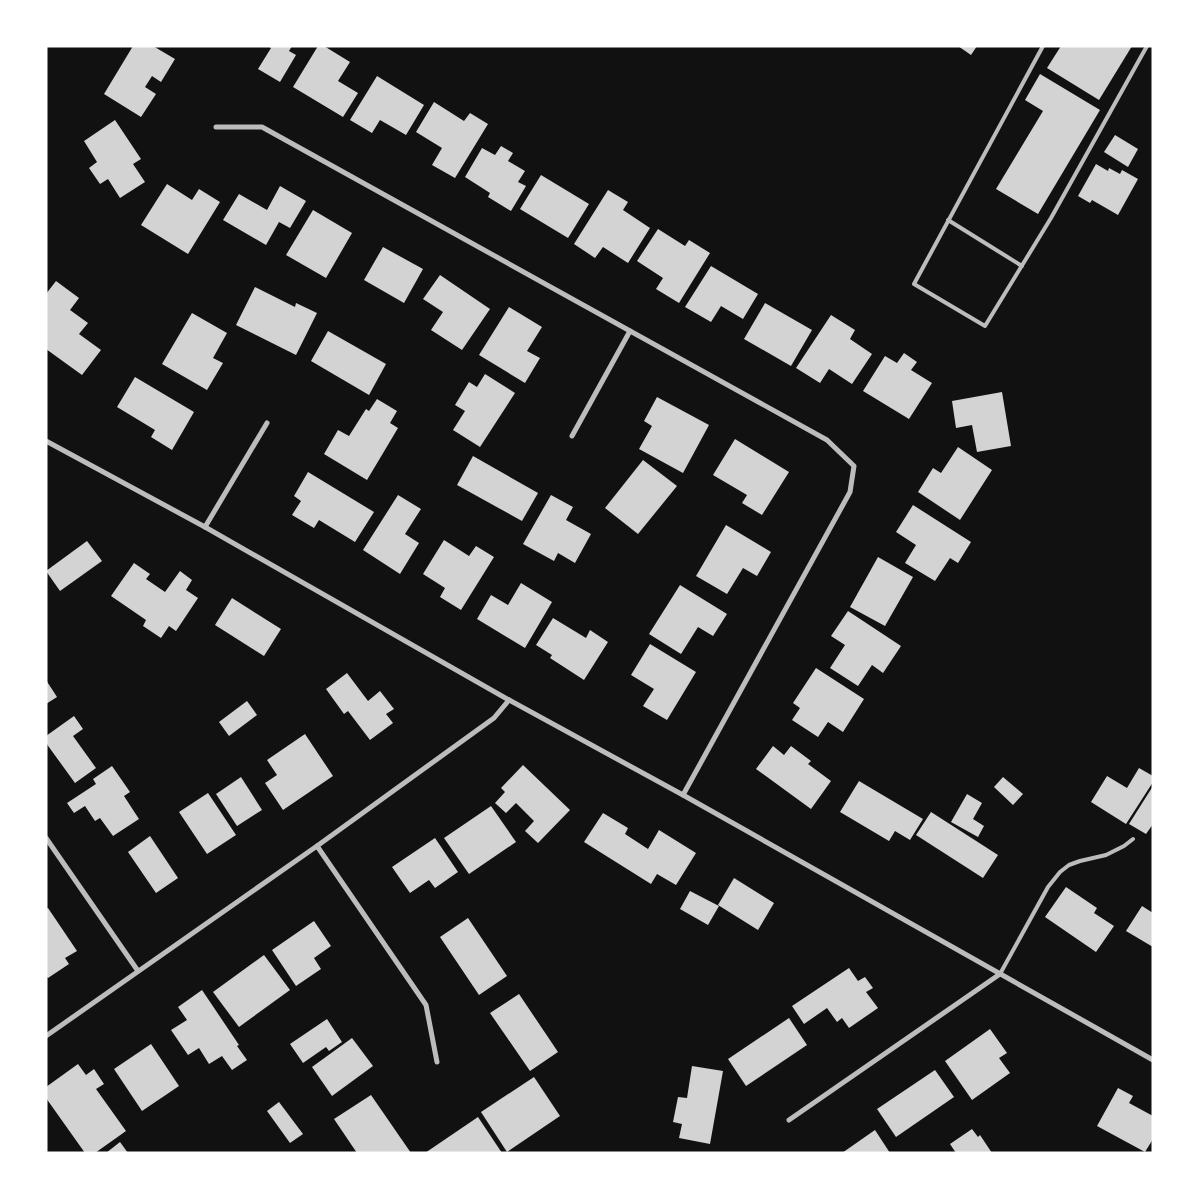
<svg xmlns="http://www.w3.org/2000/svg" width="1199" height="1199" viewBox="0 0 1199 1199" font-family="'Crimson Pro',serif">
<rect width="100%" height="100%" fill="#111"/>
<!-- building -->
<g fill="#d3d3d3">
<path d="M133 46H153L175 59 161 82 152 76 145 87 156 94 141 117 104 94Z"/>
<path d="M268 46H292L289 51 296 55 280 82 258 69 271 48Z"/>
<path d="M318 46H324L350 62 338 81 358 93 343 117 293 87Z"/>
<path d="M958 46H977L971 55Z"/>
<path d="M1061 46H1132L1099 100 1047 68Z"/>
<path d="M1040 74 1100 110 1038 214 996 189 1043 111 1025 100Z"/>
<path d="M377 76 424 105 406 135 380 120 372 133 350 120Z"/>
<path d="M434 102 464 121 470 113 488 124 455 178 432 165 442 148 416 132Z"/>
<path d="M115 120 141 159 133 164 145 182 120 198 108 179 100 184 89 168 97 162 84 141Z"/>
<path d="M1115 135 1138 149 1128 167 1104 152Z"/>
<path d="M501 146 513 153 508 161 525 171 518 182 526 186 511 211 488 197 490 193 465 177 482 148 495 155Z"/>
<path d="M1096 164 1108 171 1109 168 1120 174 1122 170 1138 179 1118 215 1092 200 1090 203 1078 196Z"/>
<path d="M541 175 589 204 568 238 520 209Z"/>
<path d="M167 184 192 200 199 189 220 202 188 254 141 225Z"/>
<path d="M280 186 306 201 290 228 279 222 266 245 223 220 239 194 267 210Z"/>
<path d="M608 190 628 202 623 210 650 228 628 263 603 247 595 258 574 244Z"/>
<path d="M313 210 352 233 326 278 286 255Z"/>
<path d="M658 229 685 246 689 240 710 253 679 303 656 289 663 278 637 261Z"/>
<path d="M383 247 423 269 404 303 364 280Z"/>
<path d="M711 266 758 294 743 319 721 306 711 322 685 307Z"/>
<path d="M440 275 490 309 462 350 431 330 443 312 423 299Z"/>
<path d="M56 281 79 298 70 310 88 323 79 334 101 350 82 375 46 349V294Z"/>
<path d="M255 287 295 307 296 303 317 313 296 355 236 325Z"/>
<path d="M765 303 812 330 791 366 744 339Z"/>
<path d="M509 307 542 327 527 351 540 358 525 383 479 355Z"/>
<path d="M192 313 227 333 213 358 223 363 207 390 162 364Z"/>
<path d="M831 315 855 330 850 339 872 354 852 384 829 369 820 383 796 368Z"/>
<path d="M328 331 386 364 369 395 311 361Z"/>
<path d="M904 353 917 362 911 370 932 383 909 419 863 391 885 356 897 363Z"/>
<path d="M485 374 515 393 480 447 453 430 465 411 455 405 469 382 477 387Z"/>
<path d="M135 377 194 412 172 450 151 437 155 430 117 407Z"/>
<path d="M1002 392 1011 446 977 452 972 425 956 428 952 401Z"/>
<path d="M657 397 709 425 683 473 639 449 652 426 644 421Z"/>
<path d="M377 399 397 411 390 423 398 428 367 480 324 454 338 430 349 436 366 409 369 411Z"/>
<path d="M735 439 789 472 762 515 742 503 747 495 713 475Z"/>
<path d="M958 447 992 470 960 520 918 492 933 468 941 473Z"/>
<path d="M473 456 538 493 522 521 457 485Z"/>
<path d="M643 460 677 486 638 534 605 508Z"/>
<path d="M308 472 374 512 355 542 319 520 314 528 292 515 301 501 294 496Z"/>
<path d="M398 495 421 509 405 534 419 543 400 574 363 550Z"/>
<path d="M551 495 573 507 566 520 591 534 575 563 558 553 554 561 523 544Z"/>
<path d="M913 505 971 542 958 563 950 558 935 581 905 563 916 545 896 532Z"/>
<path d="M726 525 771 552 757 576 743 568 727 594 696 576Z"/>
<path d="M444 540 469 556 476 546 494 557 461 610 440 597 445 588 423 574Z"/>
<path d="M87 541 102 561 60 591 46 571Z"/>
<path d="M878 557 913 577 885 626 850 607Z"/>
<path d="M134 563 150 574 146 579 165 592 180 571 192 580 186 590 198 598 176 631 169 626 161 638 143 626 146 620 111 596Z"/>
<path d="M521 583 552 602 525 648 477 619 491 595 508 605Z"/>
<path d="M680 585 727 614 713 636 698 627 681 654 649 634Z"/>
<path d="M232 598 281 629 264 656 215 625Z"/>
<path d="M848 611 901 646 883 673 872 665 858 686 830 668 845 645 831 636Z"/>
<path d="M553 618 586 638 590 630 608 642 584 680 550 658 552 655 536 645Z"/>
<path d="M650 644 696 672 667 720 643 706 654 689 631 675Z"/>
<path d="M816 668 864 699 843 732 828 722 818 737 792 720 800 708 793 703Z"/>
<path d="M347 673 368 701 380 691 394 709 386 714 393 723 370 740 348 711 344 714 326 689Z"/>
<path d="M46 680 57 697 46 704Z"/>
<path d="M247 701 257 715 229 736 219 722Z"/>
<path d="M74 716 83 729 73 736 96 768 75 783 46 743V736Z"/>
<path d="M305 734 333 776 283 810 265 783 277 775 267 760Z"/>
<path d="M773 746 784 755 791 746 811 761 808 764 831 781 811 809 756 769Z"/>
<path d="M523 765 570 810 538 843 525 831 534 821 516 803 506 813 495 803 505 792 501 788Z"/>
<path d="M112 766 130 792 124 796 139 819 113 836 100 818 95 821 85 806 74 813 67 803 96 784 93 779Z"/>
<path d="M1139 768 1153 776V782L1126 824 1091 802 1107 776 1127 788Z"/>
<path d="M241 777 262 810 237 826 216 794Z"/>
<path d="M1003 777 1023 794 1013 805 994 787Z"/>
<path d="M859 781 923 819 910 840 895 831 889 841 840 812Z"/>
<path d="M1153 786V824L1146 834 1129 824Z"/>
<path d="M208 793 236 835 207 854 179 812Z"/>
<path d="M967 794 982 803 973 819 984 826 978 837 951 822Z"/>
<path d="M491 806 516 842 469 874 444 838Z"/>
<path d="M931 812 998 855 983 878 916 835Z"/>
<path d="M603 813 628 828 625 834 648 849 659 830 696 853 676 885 657 874 651 884 584 842Z"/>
<path d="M150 836 178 878 156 893 128 852Z"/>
<path d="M435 838 458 872 435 888 429 880 410 893 392 867Z"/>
<path d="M734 878 774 903 758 930 718 905Z"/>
<path d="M1066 887 1097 908 1094 913 1114 926 1096 952 1045 917Z"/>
<path d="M690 891 719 906 708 925 680 909Z"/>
<path d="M1142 906 1153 913V947L1126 931Z"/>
<path d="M48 908 77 951 65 958 69 964 48 978 46 976V909Z"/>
<path d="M468 918 507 976 479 995 440 937Z"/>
<path d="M314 921 331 946 314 958 321 969 296 986 272 950Z"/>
<path d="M264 955 290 990 239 1027 213 992Z"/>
<path d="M849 968 858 981 865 977 873 988 866 992 878 1008 849 1028 842 1018 837 1022 827 1008 804 1024 792 1006Z"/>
<path d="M202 990 239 1045 237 1046 247 1060 232 1070 222 1056 209 1064 199 1048 188 1055 171 1030 187 1020 178 1007Z"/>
<path d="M519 994 558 1052 530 1071 490 1013Z"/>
<path d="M789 1018 807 1045 746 1086 728 1059Z"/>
<path d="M327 1019 342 1042 329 1051 326 1047 303 1063 290 1044Z"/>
<path d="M990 1029 1007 1053 999 1058 1010 1073 972 1100 945 1061Z"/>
<path d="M352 1038 373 1066 332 1096 312 1067Z"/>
<path d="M151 1044 179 1086 142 1111 114 1069Z"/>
<path d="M78 1064 86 1075 94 1069 104 1084 96 1089 126 1131 95 1153H85L46 1098V1087Z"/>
<path d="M692 1066 723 1071 710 1144 679 1138 682 1124 673 1122 678 1097 687 1098Z"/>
<path d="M935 1070 954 1097 896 1137 877 1109Z"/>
<path d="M534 1077 560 1116 507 1152 481 1112Z"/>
<path d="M1118 1088 1133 1096 1129 1103 1153 1116V1139L1145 1152 1097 1126Z"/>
<path d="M371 1095 411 1153H357L334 1119Z"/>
<path d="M279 1102 303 1134 290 1143 267 1111Z"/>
<path d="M478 1117 502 1153H425Z"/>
<path d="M972 1129 978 1137 980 1135 992 1153H956L950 1144Z"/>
<path d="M875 1130 890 1153H842Z"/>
<path d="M120 1142 128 1153H106Z"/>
</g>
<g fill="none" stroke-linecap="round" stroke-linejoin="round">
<!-- service -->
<g stroke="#bcbcbc" stroke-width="4">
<path d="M1043 46 914 284 985 326 1051 218 1147 46"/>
<path d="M948 220 1022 266"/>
<path d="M1000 974 1048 887 1060 872 1069 865 1080 861 1106 855 1124 846 1133 839"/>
</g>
<!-- minor -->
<g stroke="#bcbcbc" stroke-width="5">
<path d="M216 127H262L827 440 854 466 850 492 683 795"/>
<path d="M572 436 630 331"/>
<path d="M46 441 205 527 509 700 683 795 1153 1060"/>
<path d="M205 527 267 423"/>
<path d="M46 838 138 971"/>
<path d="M317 846 426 1005 437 1062"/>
<path d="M46 1036 317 846 494 718 509 700"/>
<path d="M789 1120 1000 974"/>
</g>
</g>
<!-- border -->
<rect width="1199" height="1199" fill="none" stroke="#ffffff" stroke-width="95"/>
</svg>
